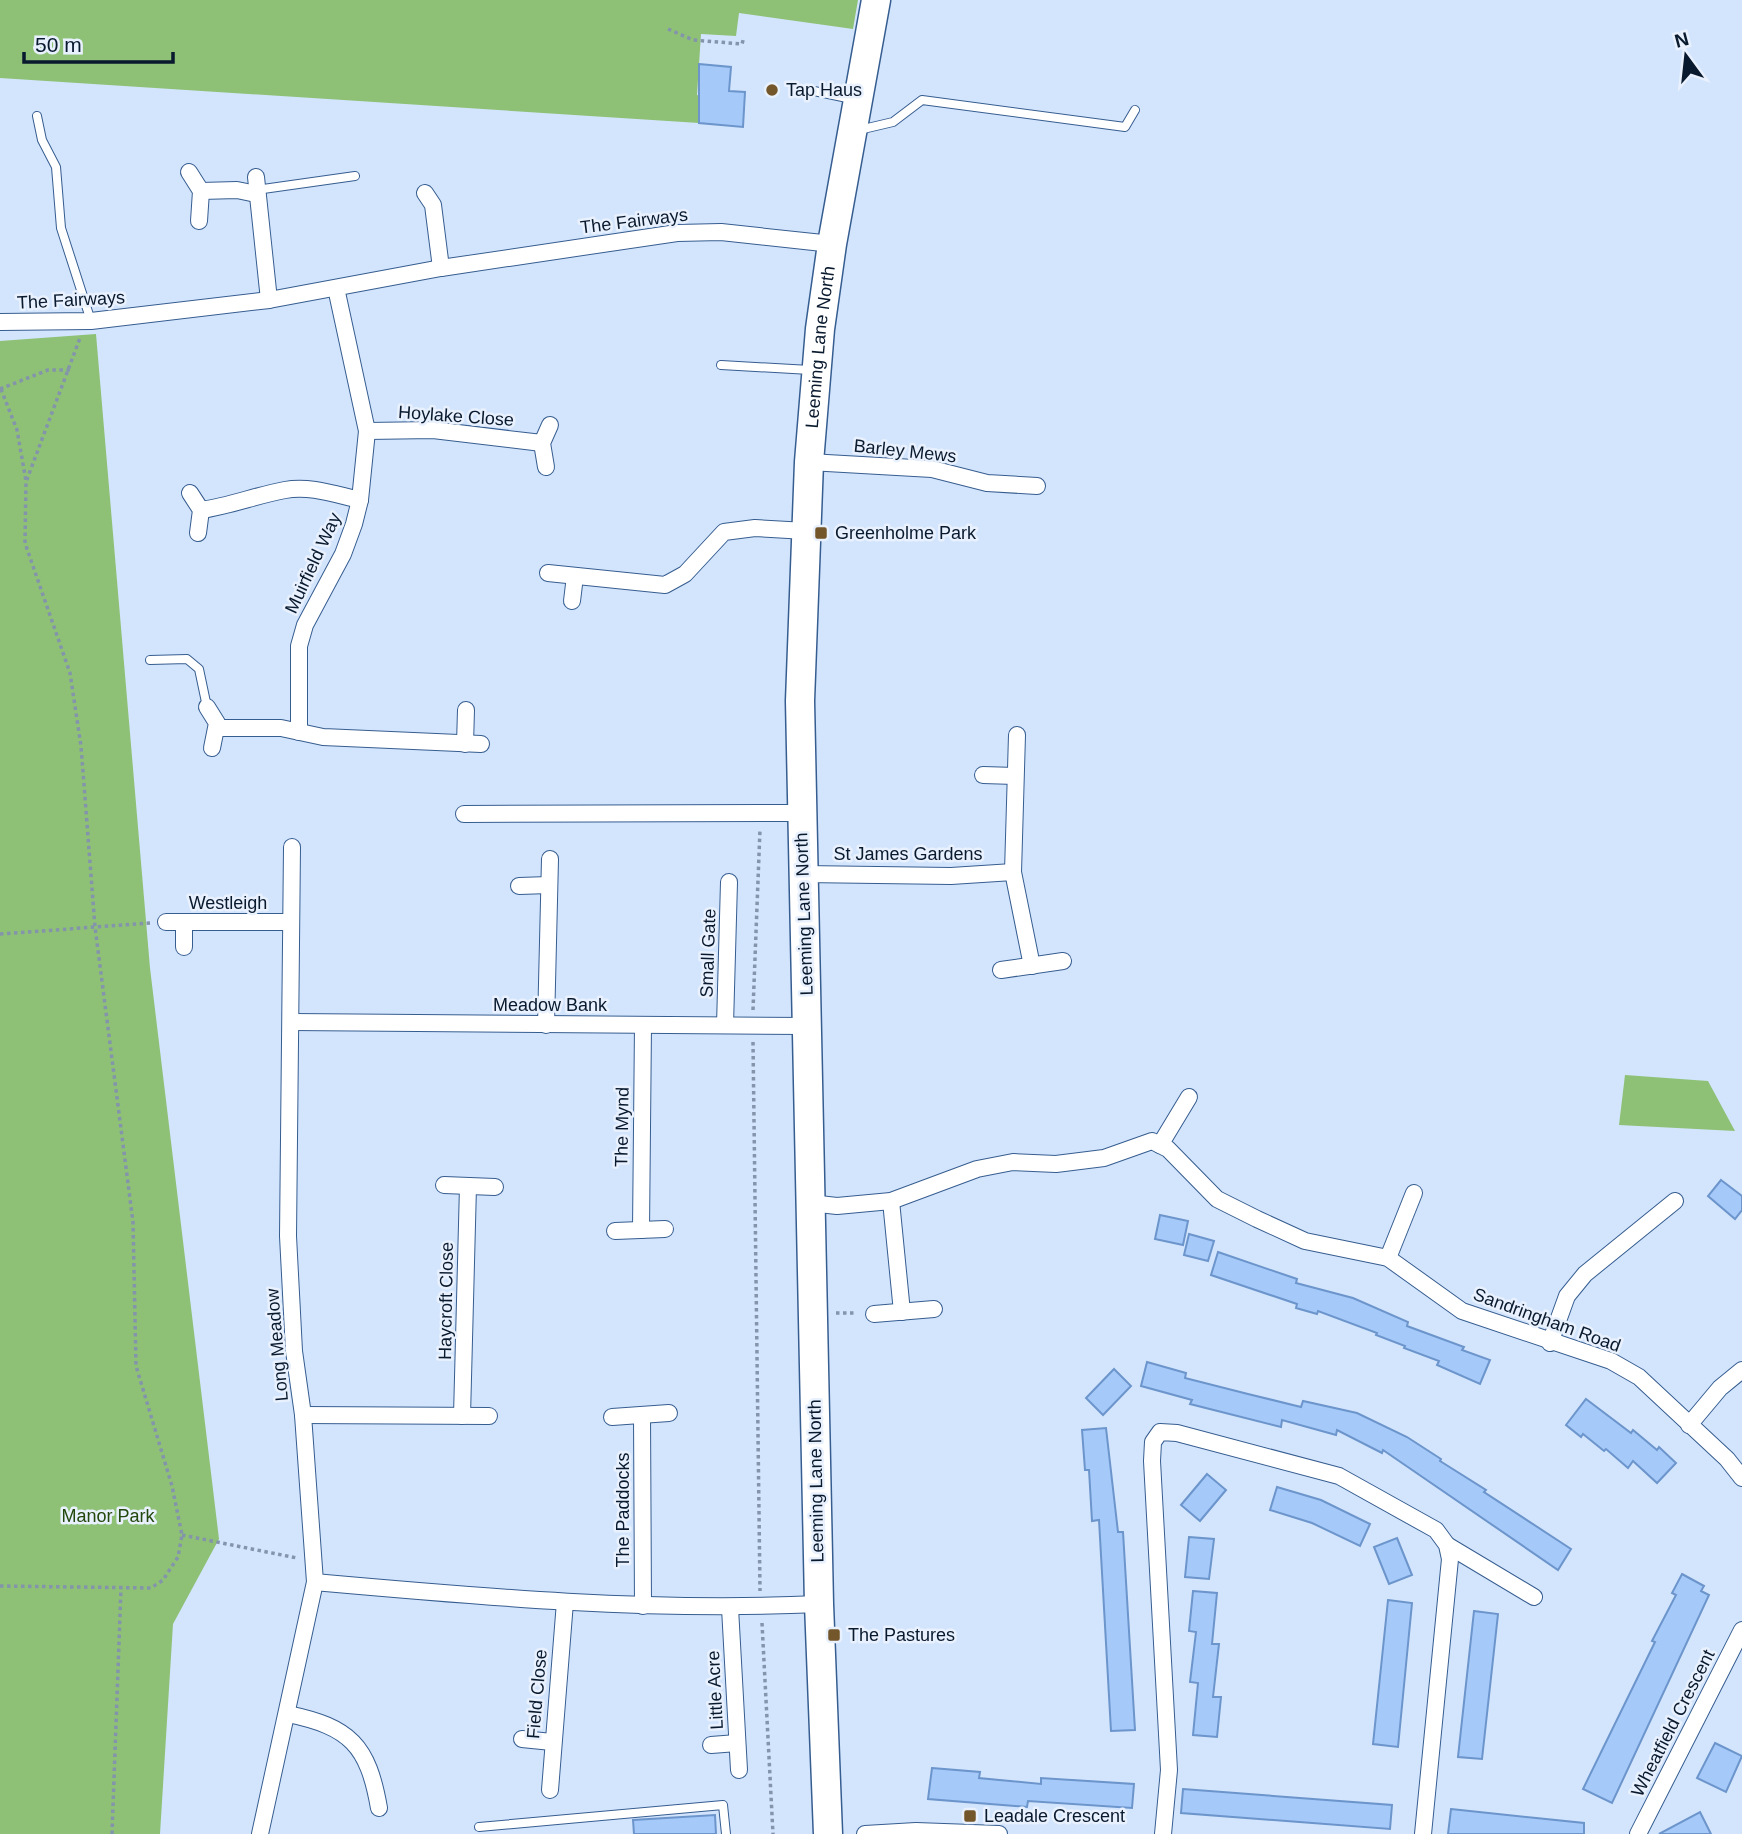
<svg xmlns="http://www.w3.org/2000/svg" width="1742" height="1834" viewBox="0 0 1742 1834" font-family="Helvetica,sans-serif">
<rect width="100%" height="100%" fill="#d3e5fd"/>
<!-- green -->
<g fill="#8ec176">
<path d="M0 0H858L853 29 739 13 736 36 701 34 697 95 701 96 699 123 0 78Z"/>
<path d="M96 334 150 968 219 1539 173 1624 160 1834H0V341Z"/>
<path d="M1625 1075 1708 1081 1735 1131 1619 1125Z"/>
</g>
<!-- building -->
<g fill="#a5c9f9" stroke="#6c95cc" stroke-width="2">
<path d="M699 64 731 67 729 91 745 92 743 127 699 123Z"/>
<path d="M1721 1180 1742 1196V1210L1735 1219 1708 1196Z"/>
<path d="M1160 1215 1188 1221 1183 1245 1155 1239Z"/>
<path d="M1189 1234 1214 1241 1208 1261 1184 1255Z"/>
<path d="M1218 1252 1297 1279 1296 1283 1353 1298 1408 1322 1407 1326 1464 1347 1462 1350 1490 1360 1480 1384 1437 1365 1439 1361 1404 1348 1405 1346 1376 1335 1377 1333 1318 1311 1317 1314 1296 1308 1297 1304 1211 1275Z"/>
<path d="M1147 1362 1186 1373 1185 1378 1248 1394 1301 1407 1303 1401 1357 1413 1407 1437 1441 1459 1440 1461 1486 1490 1484 1492 1571 1549 1558 1570 1383 1450 1382 1453 1337 1430 1336 1435 1282 1420 1281 1427 1190 1404 1192 1400 1141 1386Z"/>
<path d="M1114 1369 1131 1386 1103 1415 1086 1398Z"/>
<path d="M1586 1399 1631 1433 1633 1430 1657 1450 1659 1447 1676 1463 1657 1483 1633 1461 1628 1468 1606 1449 1604 1451 1583 1434 1581 1437 1566 1425Z"/>
<path d="M1106 1428 1118 1532H1123L1135 1730 1111 1731 1099 1520 1092 1521 1089 1470H1085L1082 1430Z"/>
<path d="M1207 1474 1226 1490 1200 1521 1181 1505Z"/>
<path d="M1277 1487 1321 1500 1370 1524 1360 1546 1312 1523 1270 1510Z"/>
<path d="M1189 1537 1214 1539 1209 1579 1185 1577Z"/>
<path d="M1397 1538 1412 1575 1389 1584 1374 1547Z"/>
<path d="M1682 1574 1704 1586 1701 1591 1709 1595 1612 1803 1583 1789 1655 1642 1652 1641 1676 1595 1672 1593Z"/>
<path d="M1193 1591 1217 1593 1212 1644H1219L1213 1697H1221L1217 1737 1193 1735 1198 1683 1190 1682 1196 1632 1189 1631Z"/>
<path d="M1388 1600 1412 1603 1398 1747 1373 1744Z"/>
<path d="M1474 1611 1498 1614 1482 1759 1458 1757Z"/>
<path d="M1715 1743 1742 1756 1726 1792 1697 1778Z"/>
<path d="M932 1768 980 1772 979 1778 1041 1784V1778L1134 1784 1132 1808 1028 1801 1027 1807 928 1799Z"/>
<path d="M1183 1789 1392 1805 1390 1829 1181 1813Z"/>
<path d="M1451 1809 1584 1823V1834H1448Z"/>
<path d="M1700 1812 1711 1834H1659Z"/>
<path d="M715 1815 716 1834H634L633 1820Z"/>
</g>
<g fill="none" stroke-linecap="round" stroke-linejoin="round">
<!-- lane casing -->
<g stroke="#365d90" stroke-width="10">
<g id="lane">
<path d="M814 91 852 99"/>
<path d="M37 116 42 140 56 167 61 228 91 321"/>
<path d="M859 130 893 122 922 100 1125 127 1135 110"/>
<path d="M256 190 355 176"/>
<path d="M721 365 810 370"/>
<path d="M150 660 187 659 199 669 207 707"/>
<path d="M479 1827 723 1805 726 1834"/>
</g>
</g>
<!-- street casing -->
<g stroke="#365d90" stroke-width="18">
<g id="street">
<path d="M189 172 201 191 199 221"/>
<path d="M256 177 269 300"/>
<path d="M201 191 237 190 256 194"/>
<path d="M425 193 433 205 441 268"/>
<path d="M0 322 91 321 269 300 441 268 677 233 721 232 832 244"/>
<path d="M367 431 433 430 542 443"/>
<path d="M809 462 932 469 987 483 1037 486"/>
<path d="M546 467 542 443 550 425"/>
<path d="M190 493 201 510 198 533"/>
<path d="M201 510C230 506 257 495 285 490 310 485 337 495 360 500"/>
<path d="M548 573 665 585 685 574 724 532 755 528 806 531"/>
<path d="M572 601 575 576"/>
<path d="M207 707 217 723 212 748"/>
<path d="M217 728H281L323 737 481 744"/>
<path d="M299 732V646L305 625 343 554 354 524 360 500 367 431 336 288"/>
<path d="M1017 735 1013 872 1032 966"/>
<path d="M465 744 466 710"/>
<path d="M983 775 1015 776"/>
<path d="M464 814 801 813"/>
<path d="M803 874 951 876 1013 872"/>
<path d="M519 886 549 885"/>
<path d="M166 922H290"/>
<path d="M184 922V947"/>
<path d="M1001 970 1063 961"/>
<path d="M292 1022 808 1026"/>
<path d="M546 1025 550 859"/>
<path d="M725 1025 729 882"/>
<path d="M1160 1145 1189 1097"/>
<path d="M444 1185 495 1187"/>
<path d="M891 1201 902 1312"/>
<path d="M810 1203 837 1206 891 1201 977 1169 1013 1162 1056 1164 1104 1158 1152 1141 1168 1149 1217 1199 1257 1219 1305 1241 1388 1258 1462 1311 1611 1361 1639 1377 1727 1459 1742 1478"/>
<path d="M641 1230 643 1025"/>
<path d="M615 1231 665 1229"/>
<path d="M1388 1258 1414 1193"/>
<path d="M874 1314 934 1309"/>
<path d="M1550 1343 1567 1296 1585 1274 1675 1201"/>
<path d="M303 1415 489 1416"/>
<path d="M642 1415 643 1606"/>
<path d="M462 1416 468 1186"/>
<path d="M612 1417 669 1413"/>
<path d="M1689 1425 1720 1388 1742 1370"/>
<path d="M1447 1545 1534 1597"/>
<path d="M315 1582C483 1597 650 1612 819 1604"/>
<path d="M730 1608 739 1770"/>
<path d="M288 1714C350 1727 368 1745 379 1808"/>
<path d="M522 1739 552 1742"/>
<path d="M711 1745 737 1743"/>
<path d="M550 1790 565 1602"/>
<path d="M260 1834 315 1582 303 1415 294 1351 288 1236 292 847"/>
<path d="M865 1834 916 1831 999 1834"/>
<path d="M1163 1834 1169 1770 1152 1461 1153 1442 1160 1432 1177 1433 1339 1476 1436 1530 1447 1545 1450 1559 1423 1834"/>
<path d="M1638 1834 1742 1630"/>
</g>
</g>
<!-- highway casing -->
<g stroke="#365d90" stroke-width="31">
<g id="highway">
<path id="s1" d="M828 1834 819 1604 800 701 809 462 820 329 832 244 876 0"/>
</g>
</g>
<!-- path -->
<g stroke="#8394ab" stroke-width="3.5" stroke-dasharray="3.5 3.5" stroke-linecap="butt">
<path d="M668 29 693 40 742 44 744 37"/>
<path d="M0 389 48 370H70"/>
<path d="M1 389 17 430 26 481"/>
<path d="M0 934 150 923"/>
<path d="M753 1010 760 829"/>
<path d="M753 1042 760 1591"/>
<path d="M836 1313H856"/>
<path d="M182 1535 297 1558"/>
<path d="M0 1586 151 1588 163 1580 178 1557 182 1535 172 1486 136 1366 133 1222 95 927 81 746 70 673 25 543 26 482 80 338"/>
<path d="M762 1623 773 1834"/>
<path d="M112 1834 121 1588"/>
</g>
<!-- lane -->
<use href="#lane" stroke="#fff" stroke-width="8"/>
<!-- street -->
<use href="#street" stroke="#fff" stroke-width="16"/>
<!-- highway -->
<use href="#highway" stroke="#fff" stroke-width="28"/>
</g>
<!-- markers -->
<g fill="#735629" stroke="#e8f1fd" stroke-width="2.5">
<circle cx="772" cy="90" r="7"/>
<rect x="814" y="526" width="14" height="14" rx="3.5"/>
<rect x="827" y="1628" width="14" height="14" rx="3.5"/>
<rect x="963" y="1809" width="14" height="14" rx="3.5"/>
</g>
<g text-anchor="middle" dominant-baseline="central" stroke-width="5" stroke-linejoin="round" paint-order="stroke">
<!-- poi labels -->
<g font-size="18" fill="#09192e" stroke="#e8f1fd" text-anchor="start">
<text x="786" y="90">Tap Haus</text>
<text x="835" y="533">Greenholme Park</text>
<text x="848" y="1635">The Pastures</text>
<text x="984" y="1816">Leadale Crescent</text>
</g>
<!-- street labels -->
<g font-size="18" fill="#09192e" stroke="#e8f1fd">
<text transform="translate(634 221) rotate(-7)">The Fairways</text>
<text transform="translate(71 300) rotate(-3)">The Fairways</text>
<text stroke="none"><textPath href="#s1" startOffset="1488">Leeming Lane North</textPath></text>
<text transform="translate(456 416) rotate(4)">Hoylake Close</text>
<text transform="translate(905 451) rotate(6)">Barley Mews</text>
<text transform="translate(313 563) rotate(-65)">Muirfield Way</text>
<text x="908" y="854">St James Gardens</text>
<text x="228" y="903">Westleigh</text>
<text transform="translate(804 914) rotate(-92)">Leeming Lane North</text>
<text transform="translate(708 953) rotate(-88)">Small Gate</text>
<text x="550" y="1005">Meadow Bank</text>
<text transform="translate(622 1127) rotate(-89)">The Mynd</text>
<text transform="translate(446 1301) rotate(-89)">Haycroft Close</text>
<text transform="translate(1547 1320) rotate(20)">Sandringham Road</text>
<text transform="translate(277 1345) rotate(-95)">Long Meadow</text>
<text transform="translate(816 1481) rotate(-91)">Leeming Lane North</text>
<text transform="translate(623 1510) rotate(-90)">The Paddocks</text>
<text transform="translate(715 1690) rotate(-93)">Little Acre</text>
<text transform="translate(537 1694) rotate(-85)">Field Close</text>
<text transform="translate(1673 1723) rotate(-63)">Wheatfield Crescent</text>
</g>
<!-- park labels -->
<g font-size="18" fill="#23480c" stroke="#e8f1fd">
<text x="108" y="1516">Manor Park</text>
</g>
</g>
<!-- north arrow -->
<g transform="translate(1686 56) rotate(345)" stroke="#e8f1fd" stroke-width="5" paint-order="stroke">
<path d="M0-5L12 26L0 18L-12 26Z" fill="#09192e"/>
<text y="-10" font-size="19" font-weight="bold" text-anchor="middle" fill="#09192e">N</text>
</g>
<!-- scale -->
<path d="M24 52v10h149v-10" fill="none" stroke="#09192e" stroke-width="3.5"/>
<text x="35" y="52" font-size="21" fill="#09192e" stroke="#e8f1fd" stroke-width="5" paint-order="stroke">50 m</text>
</svg>
